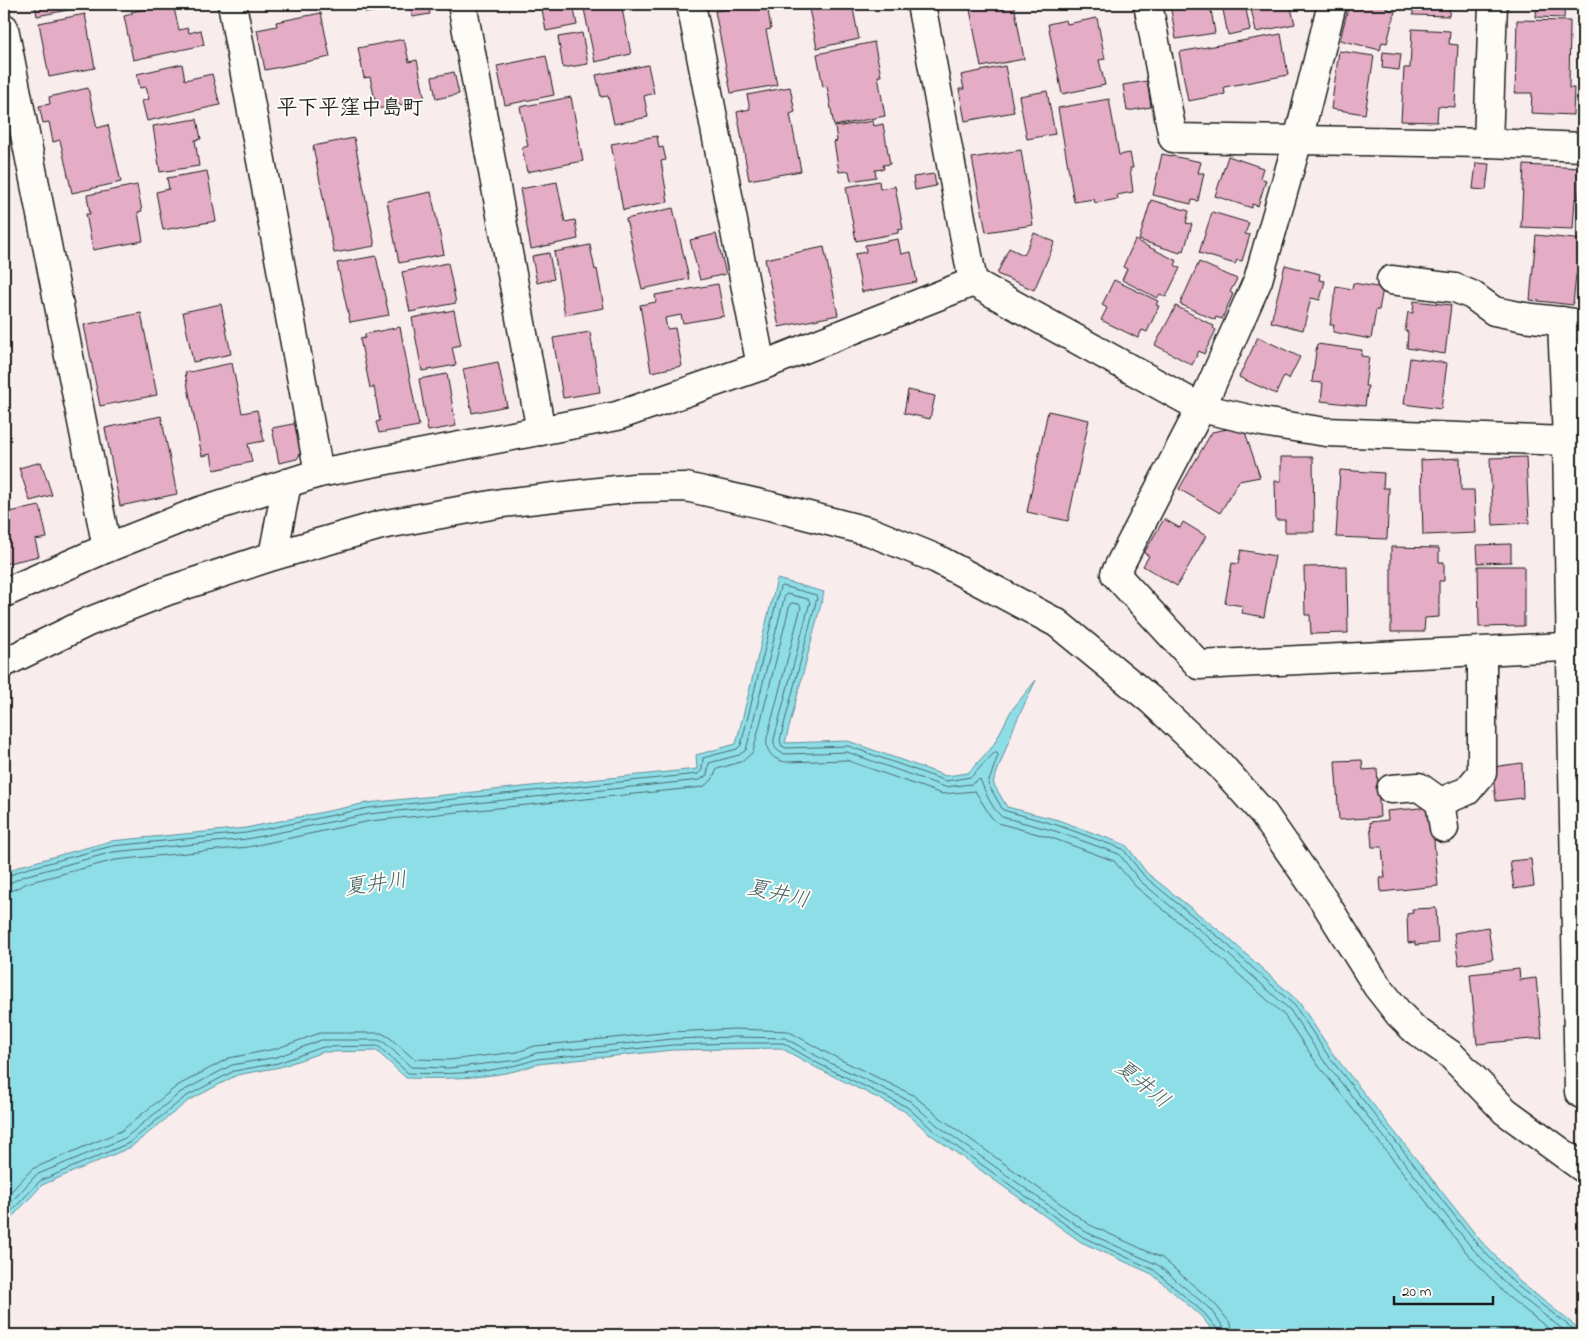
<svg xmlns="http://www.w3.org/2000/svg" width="1587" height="1339" viewBox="0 0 1587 1339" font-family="'Indie Flower','Klee One',sans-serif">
<rect width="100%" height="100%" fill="#f8eced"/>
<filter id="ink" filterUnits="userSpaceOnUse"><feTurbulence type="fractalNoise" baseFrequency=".02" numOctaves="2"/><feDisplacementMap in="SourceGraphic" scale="10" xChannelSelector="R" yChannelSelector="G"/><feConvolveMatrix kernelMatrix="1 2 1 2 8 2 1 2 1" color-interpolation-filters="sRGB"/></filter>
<g filter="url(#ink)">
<!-- water -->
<path fill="#8edee8" stroke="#609096" d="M777 579 824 592 785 743 848 741 946 776 968 773 993 746 1011 711 1036 680 1015 724 993 783 1007 807 1058 820 1126 845 1147 873 1226 936 1299 1002 1333 1054 1480 1240 1520 1282 1583 1332V1335H1216L1201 1316 1152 1274 1081 1242 930 1134 904 1111 817 1068 781 1048 673 1050 537 1064C501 1079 446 1079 406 1078L377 1051 323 1052 280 1067 237 1075 188 1101 131 1147 42 1185 4 1226V874L20 866 111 841 246 828 367 803 697 769 696 755 736 744Z"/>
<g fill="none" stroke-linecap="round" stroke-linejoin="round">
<!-- shore -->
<g stroke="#4a6a6e" stroke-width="1">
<path d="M4 878 22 870 112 846 246 833 368 808 698 774 702 770 703 758 737 749 741 745 780 587 783 586 816 595 817 598 780 740 782 746 786 748 848 746 946 781 971 777 994 753H997L998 755 988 784 1003 810 1057 825 1123 849 1144 876 1222 940 1295 1006 1329 1057 1476 1243 1516 1285 1581 1335"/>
<path d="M4 884 10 883 24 876 113 852 247 839 369 814 700 780 707 775 709 763 739 755 746 750 785 595 787 594 808 599 810 602 774 739C773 748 778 753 786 754L847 752 945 787 971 784 980 779C985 791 991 808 1002 817L1055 831 1119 854 1140 881 1218 945 1290 1010 1324 1061 1471 1247 1512 1290 1570 1335"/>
<path d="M4 892 11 891 27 883 115 860 248 847 370 821 703 787 712 780 717 769 743 761 753 752 790 604 792 603 799 604 801 607 767 738C765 751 773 760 786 762L846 760 942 794 975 791 991 817 998 823 1052 838 1114 861 1135 886 1213 951 1284 1015 1318 1065 1466 1252 1507 1296 1557 1335"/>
<path d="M4 1199 32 1169 121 1131 177 1086 229 1058 275 1049 320 1033H381L389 1037 414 1059 449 1060 517 1052 535 1046 671 1032 735 1029 788 1031 825 1052 913 1095 942 1119 1090 1225 1162 1258 1215 1304 1231 1324 1233 1335"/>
<path d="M4 1210 36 1175 125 1138 181 1092 232 1065 277 1057 321 1040H379L385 1043 411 1067 449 1068 519 1060 536 1053 672 1039 735 1037 785 1038 822 1059 910 1101 937 1125 1086 1232 1158 1265 1210 1309 1224 1328 1226 1335"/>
<path d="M4 1219 40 1181 129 1143 185 1097 234 1071 278 1063 323 1047 378 1046 408 1073C450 1075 497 1073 537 1059L672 1045 735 1043H783L819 1064 907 1107 933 1130 1083 1237 1154 1270 1204 1313 1218 1330 1219 1335"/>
</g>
</g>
<!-- building -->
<g fill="#e4adc5" stroke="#1c1c1c">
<path d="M35 4H83V7L37 16Z"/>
<path d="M169 4H173L179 30 188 28 189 33 201 30 204 45 133 60 124 16 132 14 131 12Z"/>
<path d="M355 4H397L398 7 366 13V8L356 10Z"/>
<path d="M410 4H428L430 14 412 17Z"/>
<path d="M541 4H573L577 25 546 31Z"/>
<path d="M583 4H621L631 54 595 62Z"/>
<path d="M753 4H767L771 29 766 30 777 85 731 93 715 11Z"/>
<path d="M808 4H852L859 39 817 48Z"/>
<path d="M969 4H1014L1024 59 981 67Z"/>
<path d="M1170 4H1210L1215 33 1176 39Z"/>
<path d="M1230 4H1245L1250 30 1228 35 1222 5Z"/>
<path d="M1250 4H1290L1295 24 1256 32Z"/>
<path d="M1349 4H1387L1386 9 1395 11 1387 43 1382 42 1380 50 1340 40Z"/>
<path d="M1406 4H1450L1449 16 1413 15V5Z"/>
<path d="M1537 4 1565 5 1564 18 1536 17Z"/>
<path d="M321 13 330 57 265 70 257 30 277 26 276 22Z"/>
<path d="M85 14 95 68 49 77 39 23Z"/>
<path d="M1097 18 1105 59 1099 60 1105 85 1062 94 1048 24 1066 20 1067 24Z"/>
<path d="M1517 20 1570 21 1569 88H1574L1573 115 1531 113 1532 93H1515Z"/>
<path d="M1412 29 1450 31 1449 44 1458 45 1455 107 1438 106 1437 122 1401 121 1404 68H1410Z"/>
<path d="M582 33 588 64 563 68 558 37Z"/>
<path d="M1281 34 1288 75 1224 87 1225 94 1188 101 1179 52Z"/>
<path d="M404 39 409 62 417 60 425 100 377 109 370 77 364 78 358 48Z"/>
<path d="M874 42 881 76H878L885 116 834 126 827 86 823 87 817 54Z"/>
<path d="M1339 51 1374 56 1365 114 1331 109Z"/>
<path d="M1383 52 1401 54 1399 70 1382 68Z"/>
<path d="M546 56 554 95 505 105 497 66Z"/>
<path d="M182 64 185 80 212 74 220 105 147 121 142 101 149 99 146 87 140 88 137 74Z"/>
<path d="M648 65 654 93 644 96 648 117 614 124 608 96 601 97 596 75Z"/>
<path d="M1005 66 1014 112 965 121 959 89H964L961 75Z"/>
<path d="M454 72 459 94 436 99 432 77Z"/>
<path d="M1147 81 1151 107 1127 111 1123 85Z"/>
<path d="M790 87 795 112 790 114 801 171 749 180 737 112 750 109 747 95Z"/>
<path d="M88 88 97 128 108 125 121 182 72 193 60 140 53 142 49 122 43 123 39 106 50 104 49 97Z"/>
<path d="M1047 91 1055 134 1027 139 1019 96Z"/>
<path d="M571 97 583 161 527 172 522 148 528 146 520 107Z"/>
<path d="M1109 99 1119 155 1130 153 1133 168H1130L1133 192 1117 195 1118 199 1095 203 1094 199 1074 202 1058 108Z"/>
<path d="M197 119 201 139 195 140 199 166 160 172 153 126Z"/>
<path d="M873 121 874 126 883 124 890 164 883 165 884 169 875 170 876 177 851 181 849 171 839 172 834 142 837 141 835 127Z"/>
<path d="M657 136 659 148 663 147 666 160 661 161 668 202 623 210 611 144Z"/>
<path d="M354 138 375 246 334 253 313 146Z"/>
<path d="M1021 150 1033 225 986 232 972 158Z"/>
<path d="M1162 154 1201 162 1198 173H1204L1198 201 1192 200 1191 204 1153 195Z"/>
<path d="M1228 156 1263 168 1260 178 1266 180 1258 206 1252 204V208L1215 196Z"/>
<path d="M1476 163 1489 164 1486 190 1473 189Z"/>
<path d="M1524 165 1581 168 1579 199H1575L1573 229 1521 227Z"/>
<path d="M207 171 216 221 163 230 156 192 169 189 167 178Z"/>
<path d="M934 174 936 186 915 190 913 177Z"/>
<path d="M879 181 880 189 895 186 903 229 898 230V233L856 241 846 187Z"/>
<path d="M557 182 565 222 575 220 578 239 531 249 520 189Z"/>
<path d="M4 184 8 200H4Z"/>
<path d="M137 185 142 211 138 212 143 241 93 250 86 214H90L87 195Z"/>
<path d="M431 192 444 254 399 263 387 201Z"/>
<path d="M1151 200 1189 211 1186 223 1192 224 1184 251 1181 250 1180 253 1139 240Z"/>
<path d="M673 208 689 279 642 289 626 219Z"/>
<path d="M1212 212 1249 223 1245 234 1250 235 1242 261 1237 260 1235 264 1199 253Z"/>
<path d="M1034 233 1055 242 1034 290 997 274 1009 248 1024 255Z"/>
<path d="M716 234 726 274 700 280 690 240Z"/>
<path d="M1536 235 1583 240V275H1576L1573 305 1530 300Z"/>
<path d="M898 239 901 254 911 252 917 282 862 292 855 254 866 252 865 245Z"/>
<path d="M1135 240 1177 261 1175 265 1180 268 1166 297 1160 294 1157 298 1122 280 1127 269 1123 267Z"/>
<path d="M590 245 595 270 597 269 604 308 565 315 554 252Z"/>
<path d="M824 247 838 315 779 327 765 259Z"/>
<path d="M549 253 554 279 537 283 532 256Z"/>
<path d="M376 256 389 315 350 322 337 263Z"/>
<path d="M1199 262 1237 279 1230 292 1233 294 1222 319 1216 317 1215 320 1180 304Z"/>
<path d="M448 263 456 303 410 312 402 272Z"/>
<path d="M1285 265 1320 274 1319 280 1325 281 1320 300 1311 298 1303 330 1271 322Z"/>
<path d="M1114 280 1158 301 1156 305 1159 306 1147 332 1142 330 1138 338 1101 320 1107 308 1102 305Z"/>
<path d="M1353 283 1383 288 1379 310H1376L1371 339 1333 332 1334 325H1330L1336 286 1352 289Z"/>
<path d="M718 284 724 316 683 323 681 315 665 318 667 329 675 328 682 366 651 372 640 305 656 302 655 295Z"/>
<path d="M1414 301 1451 305 1445 354 1407 348 1408 332 1405 331 1408 312 1413 313Z"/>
<path d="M221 304 231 354 193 362 183 312Z"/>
<path d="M1176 306 1214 326 1213 328 1216 330 1204 354 1199 351 1192 365 1155 345Z"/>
<path d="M454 310 461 345 452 347 456 365 422 371 412 318Z"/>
<path d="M141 313 157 395 100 406 84 325Z"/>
<path d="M400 327 419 426 379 433 376 422 380 421 374 387 370 388 360 339 365 338V334Z"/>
<path d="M590 332 600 392 563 398 553 338Z"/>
<path d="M1258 337 1300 357 1289 379 1284 376 1276 394 1239 377Z"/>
<path d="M1317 344 1362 350 1361 356 1369 357 1365 386H1368L1365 406 1321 401 1323 383 1312 382Z"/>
<path d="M1410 358 1447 363 1441 409 1404 404Z"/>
<path d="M498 362 507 406 472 413 463 369Z"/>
<path d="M232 363 242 413 257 410 264 441 248 444 252 462 214 470 211 454 202 456 185 373Z"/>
<path d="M447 374 456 426 428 431 419 379Z"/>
<path d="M908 390 935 396 930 419 904 413Z"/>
<path d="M1048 411 1089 420 1068 521 1027 512Z"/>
<path d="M161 416 177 494 120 506 105 428Z"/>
<path d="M298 423 303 449 297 459 279 463 272 428Z"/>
<path d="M1243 426 1260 477 1239 481 1220 513 1179 489 1212 432Z"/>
<path d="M1281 457H1313L1314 532H1285V520H1276L1275 481H1281Z"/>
<path d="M1526 457 1529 523 1493 525 1490 458Z"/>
<path d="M1460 458 1461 490H1474L1476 533 1423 535 1421 460Z"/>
<path d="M41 462 52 495 30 501 19 468Z"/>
<path d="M1340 470 1384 473 1383 488H1389L1387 539 1336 537Z"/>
<path d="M40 506 47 538 35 540 39 556 4 564V513Z"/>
<path d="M1164 519 1180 528 1183 522 1206 536 1177 586 1143 566 1149 556 1144 553Z"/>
<path d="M1511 544V562L1478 563 1477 545Z"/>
<path d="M1391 547 1439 548V562H1444V581H1439V617L1425 618 1424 632H1391Z"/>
<path d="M1241 550 1275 556 1264 617 1242 613 1243 606 1225 603 1232 563 1238 564Z"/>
<path d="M1347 566 1348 633 1311 634 1310 615H1305L1304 567Z"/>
<path d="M1478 566H1524V626L1479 627Z"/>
<path d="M1362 760 1363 770 1377 769 1380 817 1339 820 1335 761Z"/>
<path d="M1522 763 1523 798 1496 801 1492 767Z"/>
<path d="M1431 807 1438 886 1381 892 1380 878H1385L1382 847H1372L1370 822 1388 820 1387 811Z"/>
<path d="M1531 859 1534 886 1514 889 1510 861Z"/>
<path d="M1436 908 1438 943 1415 945V942L1408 943 1407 914 1413 913 1412 909Z"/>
<path d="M1488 927 1493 959 1459 965 1454 933Z"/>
<path d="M1519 969 1520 980 1536 978 1542 1038 1477 1044 1470 974Z"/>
</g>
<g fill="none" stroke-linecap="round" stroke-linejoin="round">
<!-- minor casing -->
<g stroke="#1c1c1c" stroke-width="31">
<g id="minor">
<path d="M232 4 319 473"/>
<path d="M462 4 541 431"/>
<path d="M691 4 761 366"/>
<path d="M921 4 973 282"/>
<path d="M1148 4 1173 138 1488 143 1583 147"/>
<path d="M1332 4 1298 140 1258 280 1201 408 1115 574 1199 665 1583 646"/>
<path d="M4 28 107 548"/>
<path d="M1488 143 1493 4"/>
<path d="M1391 280 1455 288 1472 295 1494 311 1524 317 1583 324"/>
<path d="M973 282 1201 408 1262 422 1326 432 1567 441"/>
<path d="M1562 321 1567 441 1579 1092 1583 1095"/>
<path d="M273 556 287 483"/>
<path d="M4 593 107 548 200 511 319 473 617 416 761 366 973 282"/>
<path d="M4 663 88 622 167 591 273 556 381 525 502 503 634 488 686 487 770 506 871 532 937 559 1057 623 1152 701 1220 765 1263 813 1324 901 1377 986 1399 1014 1415 1030 1450 1054 1505 1111 1583 1168"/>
<path d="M1391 789 1419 787 1440 802 1444 828"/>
<path d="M1440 802 1467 791 1482 773V652"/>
</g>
</g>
<!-- minor -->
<use href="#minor" stroke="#fdfcf7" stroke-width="28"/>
</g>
</g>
<g text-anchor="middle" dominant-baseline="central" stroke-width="4" stroke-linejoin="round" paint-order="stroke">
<!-- neighbourhood labels -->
<g font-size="21" font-weight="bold" fill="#1c1c1c" stroke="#fdfcf7">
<text x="350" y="109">平下平窪中島町</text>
</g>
<!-- water labels -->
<g font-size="21" font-style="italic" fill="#446063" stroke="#fdfcf7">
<text transform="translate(376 885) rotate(-8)">夏井川</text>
<text transform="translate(778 895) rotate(13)">夏井川</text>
<text transform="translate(1142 1085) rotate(39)">夏井川</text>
</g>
</g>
<!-- margin -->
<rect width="1587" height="1339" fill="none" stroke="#fdfcf7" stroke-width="20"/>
<rect x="10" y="10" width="1567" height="1319" fill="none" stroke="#1c1c1c" stroke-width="2" filter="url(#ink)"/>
<!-- scale -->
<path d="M1394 1296v8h99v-8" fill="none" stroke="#1c1c1c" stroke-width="2.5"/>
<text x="1402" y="1296" font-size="15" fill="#1c1c1c" stroke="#fdfcf7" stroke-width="4" paint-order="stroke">20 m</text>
</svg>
